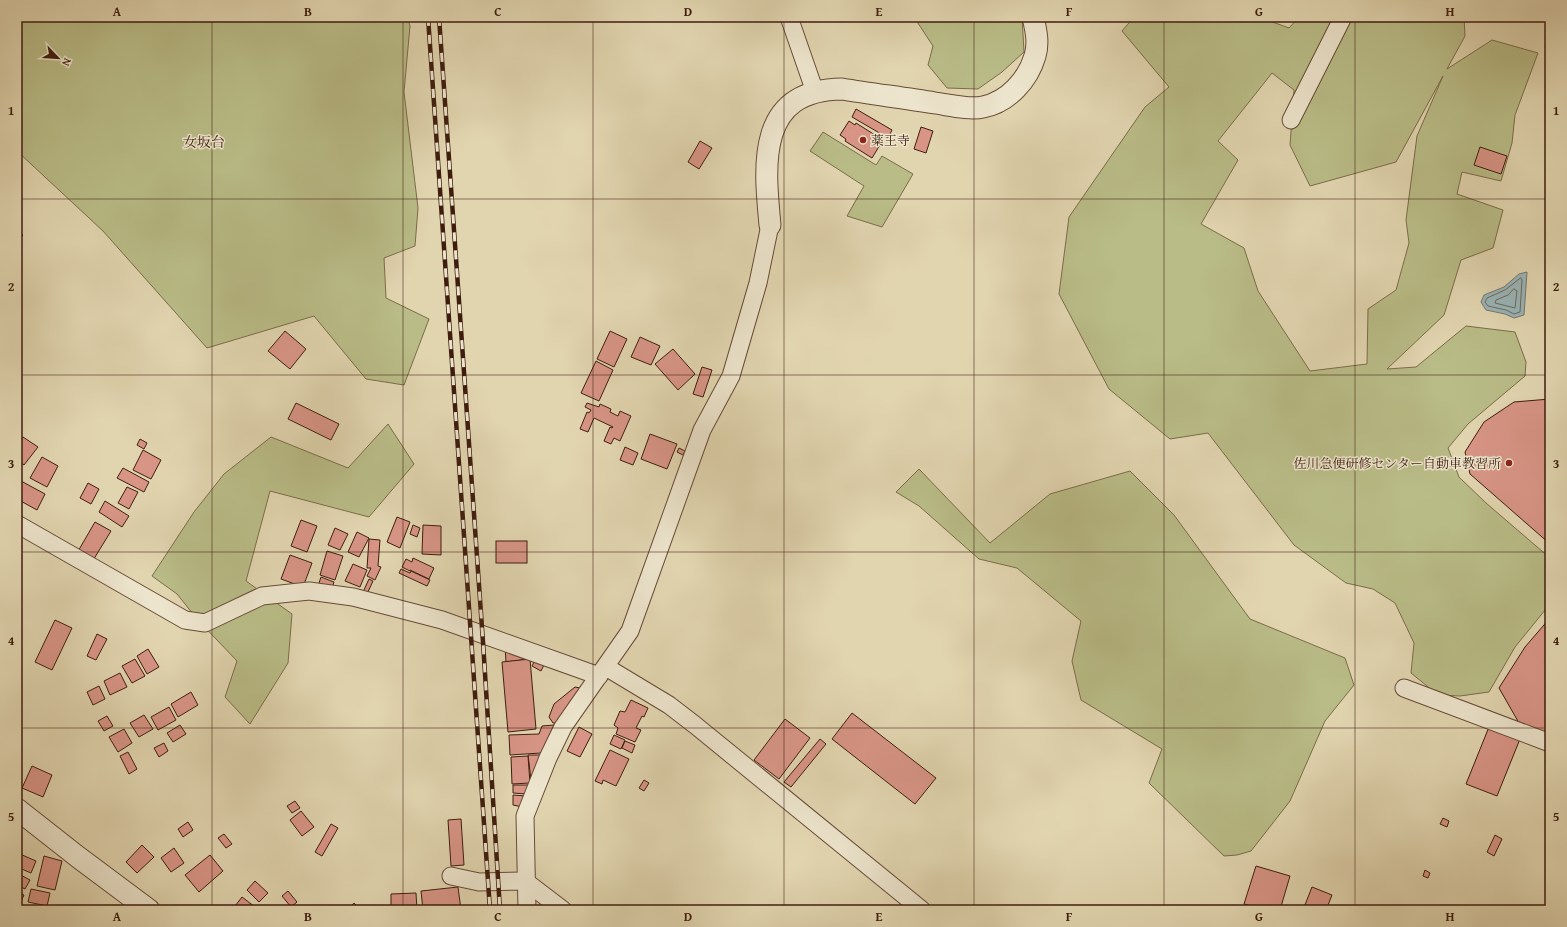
<svg xmlns="http://www.w3.org/2000/svg" width="1567" height="927" viewBox="0 0 1567 927" font-family="'Gentium Book Plus','Noto Serif JP',serif">
<rect width="100%" height="100%" fill="#e1d5b0"/>
<filter id="stains"><feTurbulence type="fractalNoise" baseFrequency=".005" numOctaves="4"/><feColorMatrix values="0 0 0 0 .2 0 0 0 0 .09 0 0 0 0 .02 0 0 0 .5 -.17"/></filter>
<radialGradient id="worn" r=".72"><stop offset=".6" stop-color="#630" stop-opacity="0"/><stop offset="1" stop-color="#630" stop-opacity=".3"/></radialGradient>
<!-- green -->
<g fill="#b9bc87" stroke="#7c6c4a" fill-rule="evenodd">
<path d="M17 17H407L410 26 404 92 418 208 415 246 384 258 386 298 429 319 404 385 366 379 314 316 207 348 103 231 17 151Z"/>
<path d="M914 17H1022L1024 52 1002 72 978 89 947 88 928 65 933 46Z"/>
<path d="M1134 17H1259L1289 28 1299 17H1464L1465 36 1447 69 1492 40 1538 53 1515 115 1512 143 1501 181 1462 172 1457 194 1503 210 1493 248 1461 260 1444 315 1387 369 1416 367 1466 326 1515 332 1526 362 1525 376 1468 424 1448 448 1459 477 1486 503 1550 558V604L1515 647 1489 692 1460 696 1438 695 1411 673 1414 643 1395 603 1373 589 1346 583 1294 545 1208 433 1170 439 1109 389 1059 294 1069 217 1145 107 1169 87 1122 31ZM1272 73 1294 90 1290 145 1310 186 1396 162 1443 76 1417 136 1406 220 1409 243 1396 290 1368 309 1367 364 1310 371 1258 291 1244 248 1201 224 1238 160 1218 141Z"/>
<path d="M823 132 876 165 882 156 913 174 882 227 847 216 864 186 810 151Z"/>
<path d="M388 424 414 464 369 517 270 491 246 581 292 614 288 663 250 724 225 697 237 661 197 619 177 594 152 576 194 512 224 474 271 437 348 468Z"/>
<path d="M919 469 990 543 1050 494 1130 471 1174 515 1250 619 1345 658 1354 685 1325 721 1290 801 1251 851 1237 855 1224 856 1149 783 1162 749 1081 700 1072 661 1081 621 1017 568 979 559 919 506 896 492Z"/>
</g>
<!-- water -->
<path fill="#9ab5b7" stroke="#767873" d="M1527 272 1524 315 1514 318 1505 314 1486 310 1481 302 1484 295 1504 287 1519 274Z"/>
<g fill="none" stroke-linecap="round" stroke-linejoin="round">
<!-- shore -->
<g stroke="#6c6962" stroke-width="1">
<path d="M1521 278 1522 280 1520 312 1514 314 1506 310 1488 306 1485 302 1487 298 1505 290Z"/>
<path d="M1514 289 1517 291 1515 308 1495 303 1496 300 1508 295Z"/>
</g>
</g>
<!-- building -->
<g fill="#d89586" stroke="#3f1d0e">
<path d="M856 109 892 130 888 138 852 117Z"/>
<path d="M849 121 855 125 856 123 883 140 872 158 845 141 846 139 840 135Z"/>
<path d="M921 127 933 131 926 153 914 149Z"/>
<path d="M700 141 712 148 699 169 688 162Z"/>
<path d="M1480 147 1507 156 1501 174 1474 165Z"/>
<path d="M17 230 23 235 17 242Z"/>
<path d="M285 331 306 349 290 369 268 351Z"/>
<path d="M610 331 627 339 614 367 597 359Z"/>
<path d="M640 337 660 346 651 365 631 357Z"/>
<path d="M673 349 695 374 678 390 655 364Z"/>
<path d="M596 361 613 370 599 401 581 393Z"/>
<path d="M702 367 712 370 703 397 693 394Z"/>
<path d="M1550 399V544L1470 474 1465 452 1484 422 1514 402Z"/>
<path d="M296 403 339 424 331 440 288 419Z"/>
<path d="M587 403 599 407 600 404 611 409 610 412 618 416 620 411 631 416 620 441 614 438 611 444 604 441 610 427 612 428 613 427 594 418 588 432 580 429 587 412 589 413 591 410 585 407Z"/>
<path d="M650 434 677 444 667 469 641 459Z"/>
<path d="M23 437 38 447 24 465 17 460V445Z"/>
<path d="M140 439 147 443 144 449 137 445Z"/>
<path d="M625 447 638 453 633 465 620 460Z"/>
<path d="M679 448 685 451 683 455 677 452Z"/>
<path d="M143 450 161 460 151 479 133 470Z"/>
<path d="M42 457 58 466 47 487 30 478Z"/>
<path d="M123 468 149 482 144 492 117 478Z"/>
<path d="M21 481 45 494 37 510 17 499V488Z"/>
<path d="M88 483 99 489 91 504 80 498Z"/>
<path d="M127 487 138 492 129 509 118 503Z"/>
<path d="M105 501 129 516 122 527 99 512Z"/>
<path d="M397 517 410 522 400 548 387 542Z"/>
<path d="M301 520 317 526 307 552 291 546Z"/>
<path d="M95 522 111 531 92 562 77 553Z"/>
<path d="M413 525 420 528 417 537 410 534Z"/>
<path d="M423 525 441 526V555L422 554Z"/>
<path d="M335 528 348 534 340 550 328 545Z"/>
<path d="M357 532 369 538 359 557 348 552Z"/>
<path d="M369 539 380 540 378 566 381 567 375 580 367 576 371 568H367Z"/>
<rect x="496" y="541" width="31" height="22"/>
<path d="M327 551 343 556 335 580 320 575Z"/>
<path d="M290 555 312 563 303 587 281 579Z"/>
<path d="M413 558 434 568 429 579 410 570V571L402 567 406 559 412 562Z"/>
<path d="M353 564 367 570 360 587 345 581Z"/>
<path d="M401 569 410 573 411 571 430 580 427 586 399 573Z"/>
<path d="M321 577 334 582 332 588 319 583Z"/>
<path d="M369 579 373 581 367 594 363 592Z"/>
<path d="M1550 618V735L1519 723 1499 688 1525 647Z"/>
<path d="M55 620 72 628 52 670 35 662Z"/>
<path d="M97 634 107 639 96 660 87 656Z"/>
<path d="M505 647 529 659 506 662Z"/>
<path d="M148 649 159 667 147 674 137 656Z"/>
<path d="M536 658 545 663 541 671 532 666Z"/>
<path d="M135 659 145 676 132 683 122 666Z"/>
<path d="M530 659 536 729 508 732 502 662Z"/>
<path d="M120 673 127 687 110 695 104 681Z"/>
<path d="M99 686 105 699 93 705 87 692Z"/>
<path d="M575 687 580 688 557 723H553L549 717 554 704Z"/>
<path d="M191 692 198 705 178 717 171 704Z"/>
<path d="M631 700 648 708 644 717 642 716 636 728 641 730 635 742 616 734 618 728 614 725 620 711 625 712Z"/>
<path d="M169 707 176 720 158 730 151 717Z"/>
<path d="M852 713 936 778 915 804 832 739Z"/>
<path d="M144 715 153 729 139 737 130 723Z"/>
<path d="M107 716 113 726 104 731 98 721Z"/>
<path d="M785 719 810 738 779 779 754 760Z"/>
<path d="M1491 722 1522 734 1497 796 1466 784Z"/>
<path d="M180 725 186 734 173 742 167 733Z"/>
<path d="M554 725 541 753 510 755 509 735 539 734 542 726Z"/>
<path d="M579 727 592 734 580 757 567 751Z"/>
<path d="M124 729 132 743 118 752 109 737Z"/>
<path d="M614 735 625 740 621 749 610 744Z"/>
<path d="M820 739 826 744 791 787 784 782Z"/>
<path d="M625 741 635 745 632 753 622 748Z"/>
<path d="M164 743 168 751 159 757 154 748Z"/>
<path d="M610 750 629 759 616 786 603 780 602 784 595 781Z"/>
<path d="M128 752 137 769 129 774 120 756Z"/>
<path d="M528 755H542L531 780 529 763Z"/>
<path d="M528 756 530 783 512 784 511 757Z"/>
<path d="M32 766 52 775 43 797 22 788Z"/>
<path d="M644 780 649 783 644 791 639 788Z"/>
<path d="M513 785H530L527 794 513 793Z"/>
<path d="M513 795 527 796 522 807 513 805Z"/>
<path d="M295 801 300 808 292 813 287 806Z"/>
<path d="M301 811 314 827 302 836 290 820Z"/>
<path d="M1443 818 1449 821 1447 827 1440 824Z"/>
<path d="M461 819 464 865 451 866 448 820Z"/>
<path d="M188 822 193 830 183 837 178 829Z"/>
<path d="M331 824 338 828 322 856 315 852Z"/>
<path d="M224 834 232 844 226 848 218 838Z"/>
<path d="M1495 835 1502 839 1494 856 1487 852Z"/>
<path d="M142 845 154 857 137 873 126 862Z"/>
<path d="M174 848 184 863 171 872 161 858Z"/>
<path d="M20 854 36 861 31 873 17 867V862Z"/>
<path d="M210 855 223 871 199 892 185 875Z"/>
<path d="M44 856 62 861 55 890 37 886Z"/>
<path d="M1256 866 1290 876 1280 910H1265L1244 904Z"/>
<path d="M1425 870 1430 873 1428 878 1423 876Z"/>
<path d="M17 873 30 880 25 889 17 885Z"/>
<path d="M255 881 268 893 259 902 247 890Z"/>
<path d="M458 887 461 910H423L421 891Z"/>
<path d="M1312 887 1332 895 1326 910H1303Z"/>
<path d="M31 889 50 893 47 906 28 902Z"/>
<path d="M288 891 297 902 291 907 282 896Z"/>
<path d="M17 892 24 895 17 910Z"/>
<path d="M416 893 417 910H391V894Z"/>
<path d="M242 897 259 910H232Z"/>
<path d="M354 903 361 910H348Z"/>
<path d="M26 907 41 909 40 910H26Z"/>
</g>
<g fill="none" stroke-linecap="round" stroke-linejoin="round">
<!-- minor casing -->
<g stroke="#684b36" stroke-width="19">
<g id="minor">
<path d="M789 17 815 92"/>
<path d="M1291 120 1343 17"/>
<path d="M17 524 185 620 205 623 262 596 309 591 353 597 442 620 599 676"/>
<path d="M606 667 669 705 695 725 922 910"/>
<path d="M1404 688 1550 743"/>
<path d="M451 876 479 882 525 881 563 910"/>
<path d="M527 910 525 816 548 758 563 727 630 631 702 430 731 376 758 283 770 225"/>
</g>
</g>
<!-- tertiary casing -->
<g stroke="#684b36" stroke-width="23">
<g id="tertiary">
<path d="M770 225C764 163 757 90 842 89 873 94 904 98 935 103 949 105 970 110 983 107 1008 102 1028 80 1035 56 1039 43 1036 30 1033 17"/>
<path d="M17 809 78 857 149 910"/>
</g>
</g>
<!-- minor -->
<use href="#minor" stroke="#ece4cc" stroke-width="17"/>
<!-- tertiary -->
<use href="#tertiary" stroke="#ece4cc" stroke-width="21"/>
<!-- rail casing -->
<g stroke="#3f1d0e" stroke-width="4.5">
<g id="rail">
<path d="M428 17 490 910"/>
<path d="M439 17 483 642 500 910"/>
</g>
</g>
<!-- rail -->
<use href="#rail" stroke="#ece4cc" stroke-width="3" stroke-dasharray="9" stroke-linecap="butt"/>
</g>
<!-- grid -->
<path fill="none" stroke="#3f1d0e" stroke-width="1" stroke-opacity="0.55" d="M212 17V910M403 17V910M593 17V910M784 17V910M974 17V910M1164 17V910M1355 17V910M17 199H1550M17 375H1550M17 552H1550M17 728H1550"/>
<!-- markers -->
<g fill="#8f2418" stroke="#ece4cc" stroke-width="1.5">
<circle cx="863" cy="140" r="4"/>
<circle cx="1509" cy="463" r="4"/>
</g>
<g text-anchor="middle" dominant-baseline="central" stroke-width="3" stroke-linejoin="round" paint-order="stroke">
<!-- poi labels -->
<g font-size="13" fill="#3f1d0e" stroke="#ece4cc" text-anchor="start">
<text x="871" y="140">薬王寺</text>
<text x="1501" y="463" text-anchor="end">佐川急便研修センター自動車教習所</text>
</g>
<!-- neighbourhood labels -->
<g font-size="14" fill="#3f1d0e" stroke="#ece4cc">
<text x="204" y="142">女坂台</text>
</g>
</g>
<!-- margin -->
<rect width="1567" height="927" fill="none" stroke="#e1d5b0" stroke-width="44"/>
<!-- north arrow -->
<g transform="translate(58 58) rotate(115)" stroke="#ece4cc" stroke-width="3" paint-order="stroke">
<path d="M0-3L7 15L0 10L-7 15Z" fill="#3f1d0e"/>
<text y="-6" font-size="11" font-weight="bold" text-anchor="middle" fill="#3f1d0e">N</text>
</g>
<rect x="22" y="22" width="1523" height="883" fill="none" stroke="#3f1d0e" stroke-width="1.5"/>
<g font-size="13" text-anchor="middle" font-weight="bold" fill="#3f1d0e">
<text x="117" y="16">A</text>
<text x="308" y="16">B</text>
<text x="498" y="16">C</text>
<text x="688" y="16">D</text>
<text x="879" y="16">E</text>
<text x="1069" y="16">F</text>
<text x="1259" y="16">G</text>
<text x="1450" y="16">H</text>
<text x="11" y="115">1</text>
<text x="1556" y="115">1</text>
<text x="11" y="291">2</text>
<text x="1556" y="291">2</text>
<text x="11" y="468">3</text>
<text x="1556" y="468">3</text>
<text x="11" y="645">4</text>
<text x="1556" y="645">4</text>
<text x="11" y="821">5</text>
<text x="1556" y="821">5</text>
<text x="117" y="921">A</text>
<text x="308" y="921">B</text>
<text x="498" y="921">C</text>
<text x="688" y="921">D</text>
<text x="879" y="921">E</text>
<text x="1069" y="921">F</text>
<text x="1259" y="921">G</text>
<text x="1450" y="921">H</text>
</g>
<rect width="100%" height="100%" filter="url(#stains)"/>
<rect width="100%" height="100%" fill="url(#worn)"/>
</svg>
